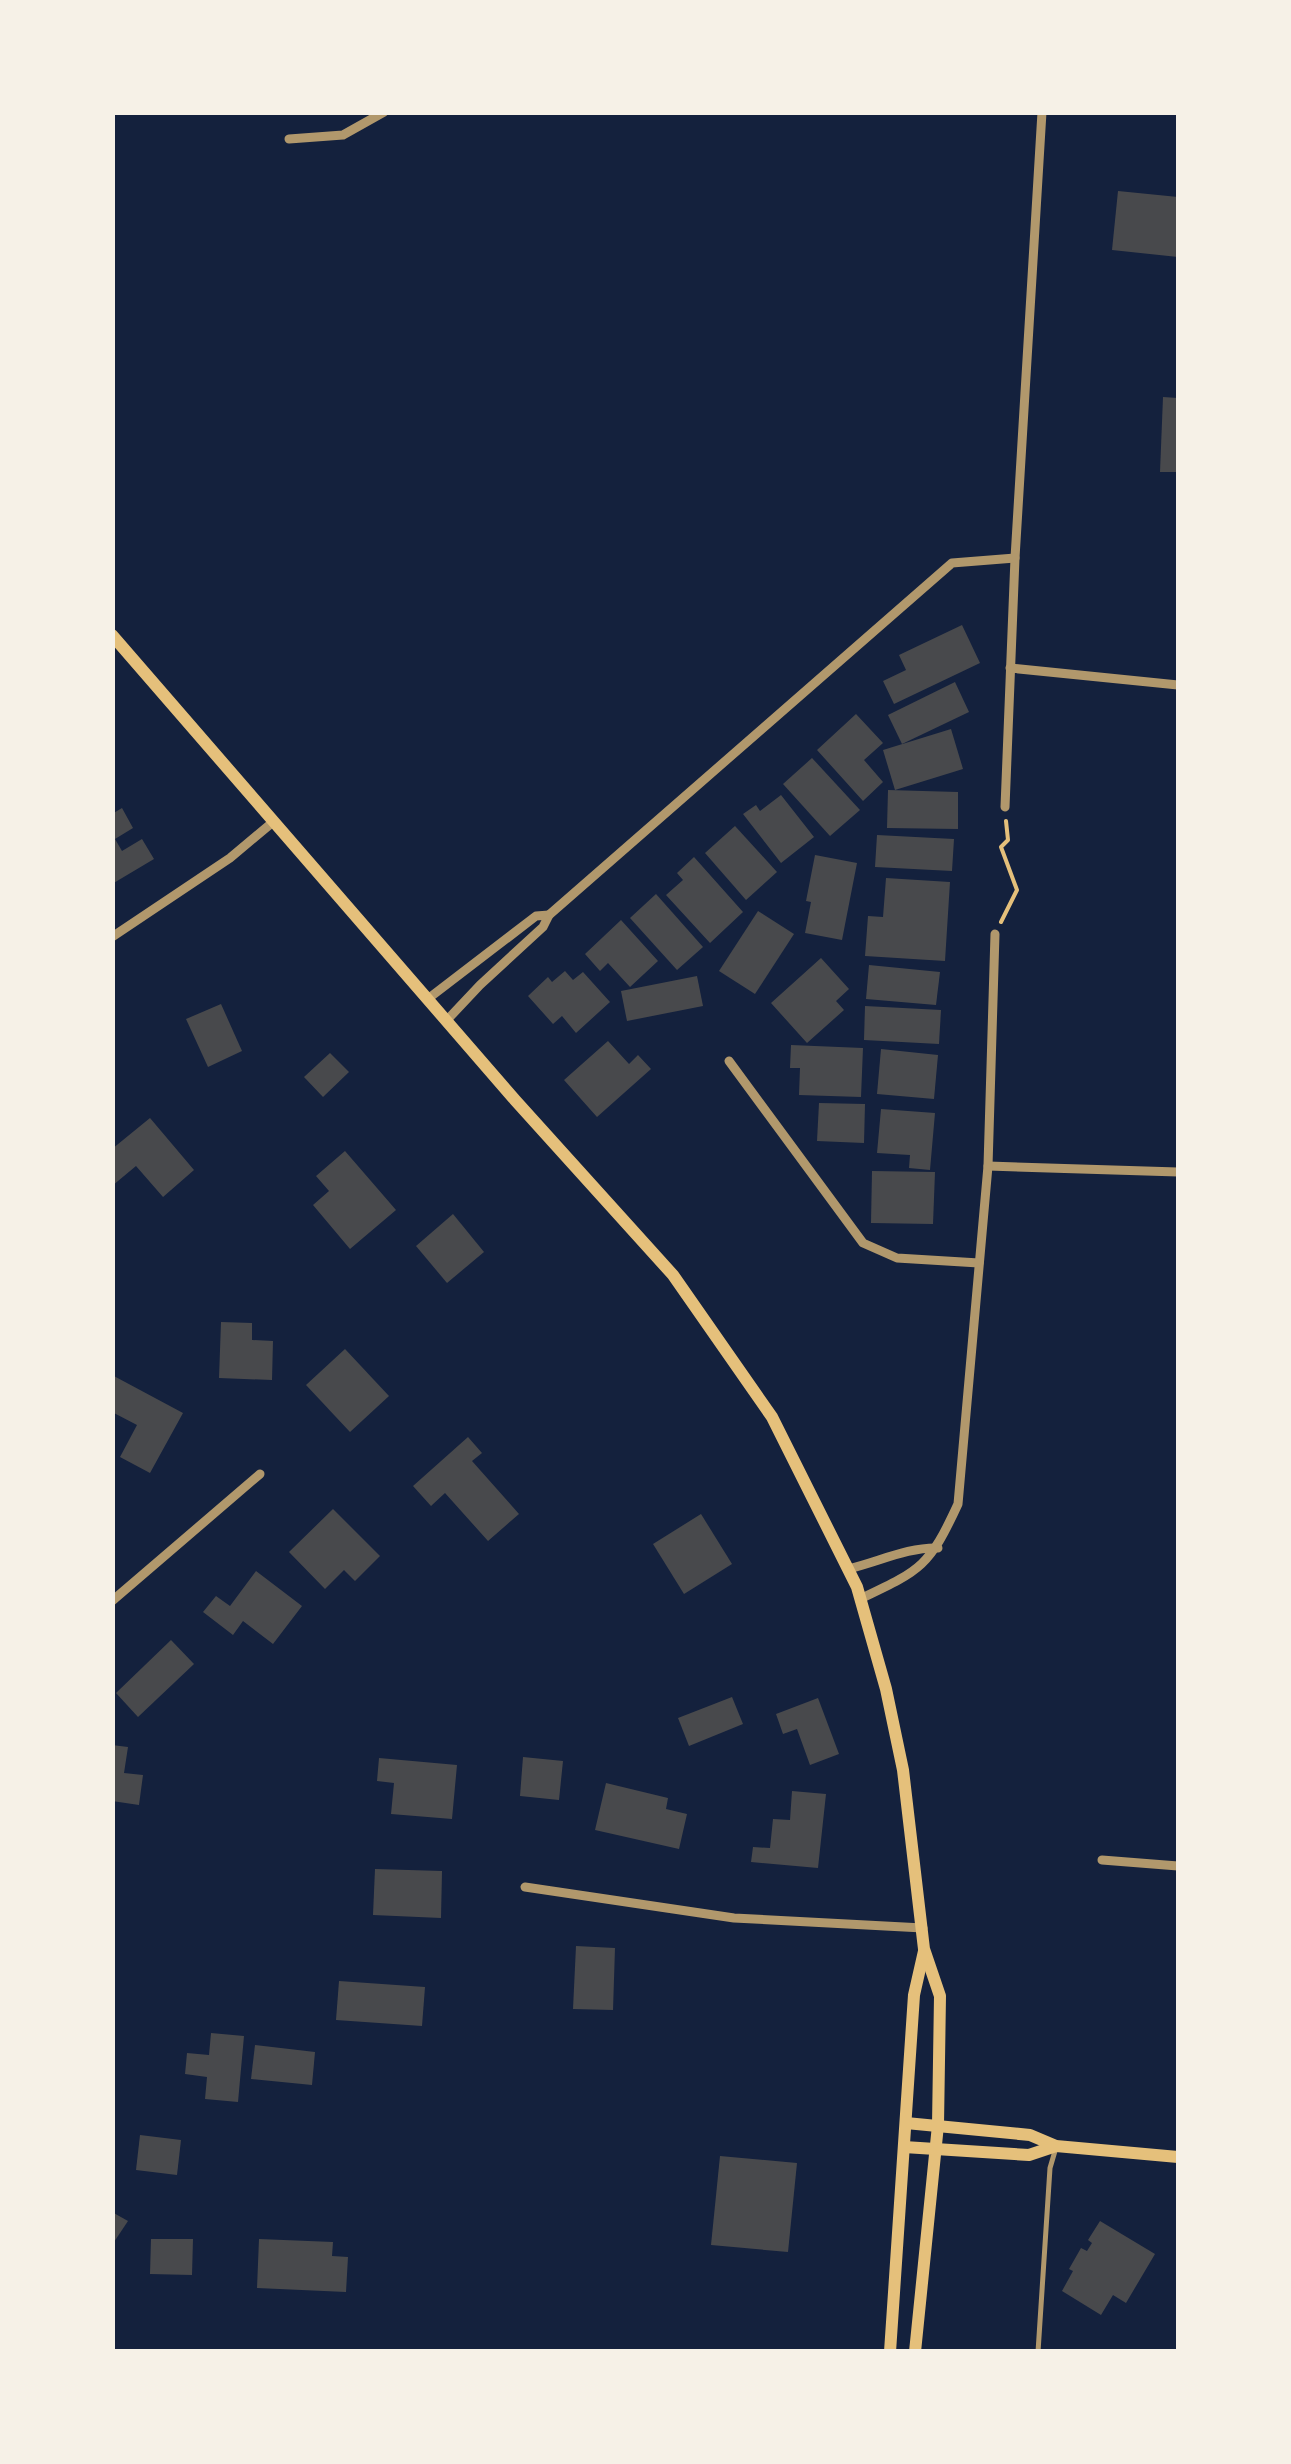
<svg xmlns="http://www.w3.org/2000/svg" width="1291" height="2464" viewBox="0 0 1291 2464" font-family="'Fira Sans Condensed',sans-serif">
<rect width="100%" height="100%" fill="#14213d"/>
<!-- building -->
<g fill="#48494c">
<path d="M1118 191 1178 197V257L1112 250Z"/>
<path d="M1163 397 1178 398V472H1160Z"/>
<path d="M962 625 980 663 894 704 883 681 906 670 899 655Z"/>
<path d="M955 682 969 712 902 744 888 715Z"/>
<path d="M856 714 883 743 864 760 883 782 863 801 817 750Z"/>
<path d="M951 729 963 769 895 790 883 750Z"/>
<path d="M812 758 860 810 830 836 783 784Z"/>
<path d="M888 790 958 792V829L887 828Z"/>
<path d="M781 795 814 837 781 863 743 814 756 805 760 811Z"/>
<path d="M122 808 133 828 115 839 122 851 142 839 154 859 112 884V814Z"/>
<path d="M735 826 777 872 746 900 705 853Z"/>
<path d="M877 835 954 839 952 871 875 867Z"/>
<path d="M815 855 857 863 842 940 805 933 811 902 806 901Z"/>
<path d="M694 857 743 912 710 943 666 895 683 880 677 873Z"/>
<path d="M886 878 950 882 945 961 865 956 868 916 883 917Z"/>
<path d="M656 894 703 947 677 970 630 918Z"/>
<path d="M758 911 794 934 755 994 719 971Z"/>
<path d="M621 920 658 961 630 987 608 963 600 971 585 954Z"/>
<path d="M821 958 849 989 836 1001 844 1010 807 1043 771 1003Z"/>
<path d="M869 965 940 972 936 1005 866 999Z"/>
<path d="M565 971 573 980 583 972 610 1002 576 1033 562 1016 553 1024 528 996 548 977 552 982Z"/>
<path d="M697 976 703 1006 627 1021 621 991Z"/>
<path d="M221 1004 242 1051 208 1067 186 1019Z"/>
<path d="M865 1006 941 1010 939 1044 864 1040Z"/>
<path d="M608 1041 629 1064 638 1055 651 1069 597 1117 564 1080Z"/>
<path d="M791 1045 863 1048 861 1097 799 1095 800 1068H790Z"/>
<path d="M881 1049 938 1055 934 1099 877 1094Z"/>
<path d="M330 1053 349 1072 323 1097 304 1077Z"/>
<path d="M819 1103 865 1104 864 1143 817 1141Z"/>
<path d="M881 1109 935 1113 930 1170 909 1168 910 1155 877 1153Z"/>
<path d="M150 1118 194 1170 163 1197 136 1166 112 1186V1149Z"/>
<path d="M345 1151 396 1210 350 1249 313 1205 329 1191 316 1176Z"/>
<path d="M872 1171 935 1172 933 1224 871 1223Z"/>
<path d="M453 1214 484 1252 447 1283 416 1246Z"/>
<path d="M221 1322 252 1323V1340L273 1341 272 1380 219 1378Z"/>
<path d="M345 1349 389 1396 350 1432 306 1385Z"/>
<path d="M112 1375 183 1413 150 1473 120 1457 137 1425 112 1412Z"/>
<path d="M468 1437 482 1453 472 1461 519 1514 488 1541 445 1493 431 1506 413 1486Z"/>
<path d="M333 1509 380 1556 355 1581 344 1570 325 1589 289 1552Z"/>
<path d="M701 1514 732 1564 684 1594 653 1544Z"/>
<path d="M256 1571 302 1606 273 1644 243 1621 233 1635 203 1612 216 1596 230 1606Z"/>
<path d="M171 1640 194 1664 138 1717 116 1693Z"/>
<path d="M732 1697 743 1724 689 1746 678 1718Z"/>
<path d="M818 1698 839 1754 810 1765 797 1729 783 1734 776 1714Z"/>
<path d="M112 1745 128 1747 124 1773 143 1775 139 1805 112 1801Z"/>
<path d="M523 1757 563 1761 559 1800 520 1796Z"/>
<path d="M379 1758 457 1765 452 1819 391 1814 394 1783 377 1781Z"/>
<path d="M606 1783 668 1798 666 1809 687 1814 679 1849 595 1830Z"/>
<path d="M792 1791 826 1794 818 1868 751 1862 753 1847 770 1848 773 1819 790 1820Z"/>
<path d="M375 1869 442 1871 441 1918 373 1915Z"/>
<path d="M576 1946 615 1948 613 2010 573 2009Z"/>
<path d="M339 1981 425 1987 422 2026 336 2020Z"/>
<path d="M211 2033 244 2036 238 2102 205 2099 207 2077 185 2074 187 2053 209 2055Z"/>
<path d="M255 2045 315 2052 312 2085 251 2079Z"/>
<path d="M140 2135 181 2140 177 2175 136 2170Z"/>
<path d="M720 2156 797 2163 788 2252 711 2245Z"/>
<path d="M112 2212 128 2221 112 2245Z"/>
<path d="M1100 2221 1155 2254 1126 2303 1113 2295 1101 2315 1062 2291 1073 2271 1069 2269 1081 2248 1087 2251 1092 2243 1088 2240Z"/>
<path d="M151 2239H193L192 2275 150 2274Z"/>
<path d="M259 2239 333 2242 332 2256 348 2257 346 2292 257 2288Z"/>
</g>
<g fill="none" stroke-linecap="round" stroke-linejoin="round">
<!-- path -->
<path stroke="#e5c07b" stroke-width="4" d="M1001 922 1017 890 1001 847 1008 840 1006 821"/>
<!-- service -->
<path stroke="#b1986c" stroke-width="5" d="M1038 2352 1050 2168 1055 2151"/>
<!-- minor -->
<g stroke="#b1986c" stroke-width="9">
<path d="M289 139 343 135 384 112"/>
<path d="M1010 668 1178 685"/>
<path d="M1005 807 1015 558 1042 112"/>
<path d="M112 937 230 858 273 822"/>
<path d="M429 998 536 916 549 915"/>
<path d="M447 1020 480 985 543 927 549 915 952 563 1015 558"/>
<path d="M729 1061 863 1243 897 1258 979 1263"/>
<path d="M988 1166 1178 1172"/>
<path d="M848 1569C878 1562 908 1547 938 1548"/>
<path d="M860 1599C921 1570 929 1567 958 1504L988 1166 995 934"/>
<path d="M112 1601 260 1474"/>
<path d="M1102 1860 1178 1866"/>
<path d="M525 1887 734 1918 923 1928"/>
</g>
<!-- secondary -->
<g stroke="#e5c07b" stroke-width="12">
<path d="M112 635 515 1100 673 1275 772 1417 857 1587 886 1689 903 1770 924 1949 940 1996 938 2125 915 2352"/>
<path d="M906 2123 1030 2135 1056 2146 1178 2157"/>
<path d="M904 2147 1029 2155 1056 2146"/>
<path d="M890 2352 914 1995 924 1951"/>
</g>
</g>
<!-- border -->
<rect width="1291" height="2464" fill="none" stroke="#f6f1e7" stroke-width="230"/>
</svg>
